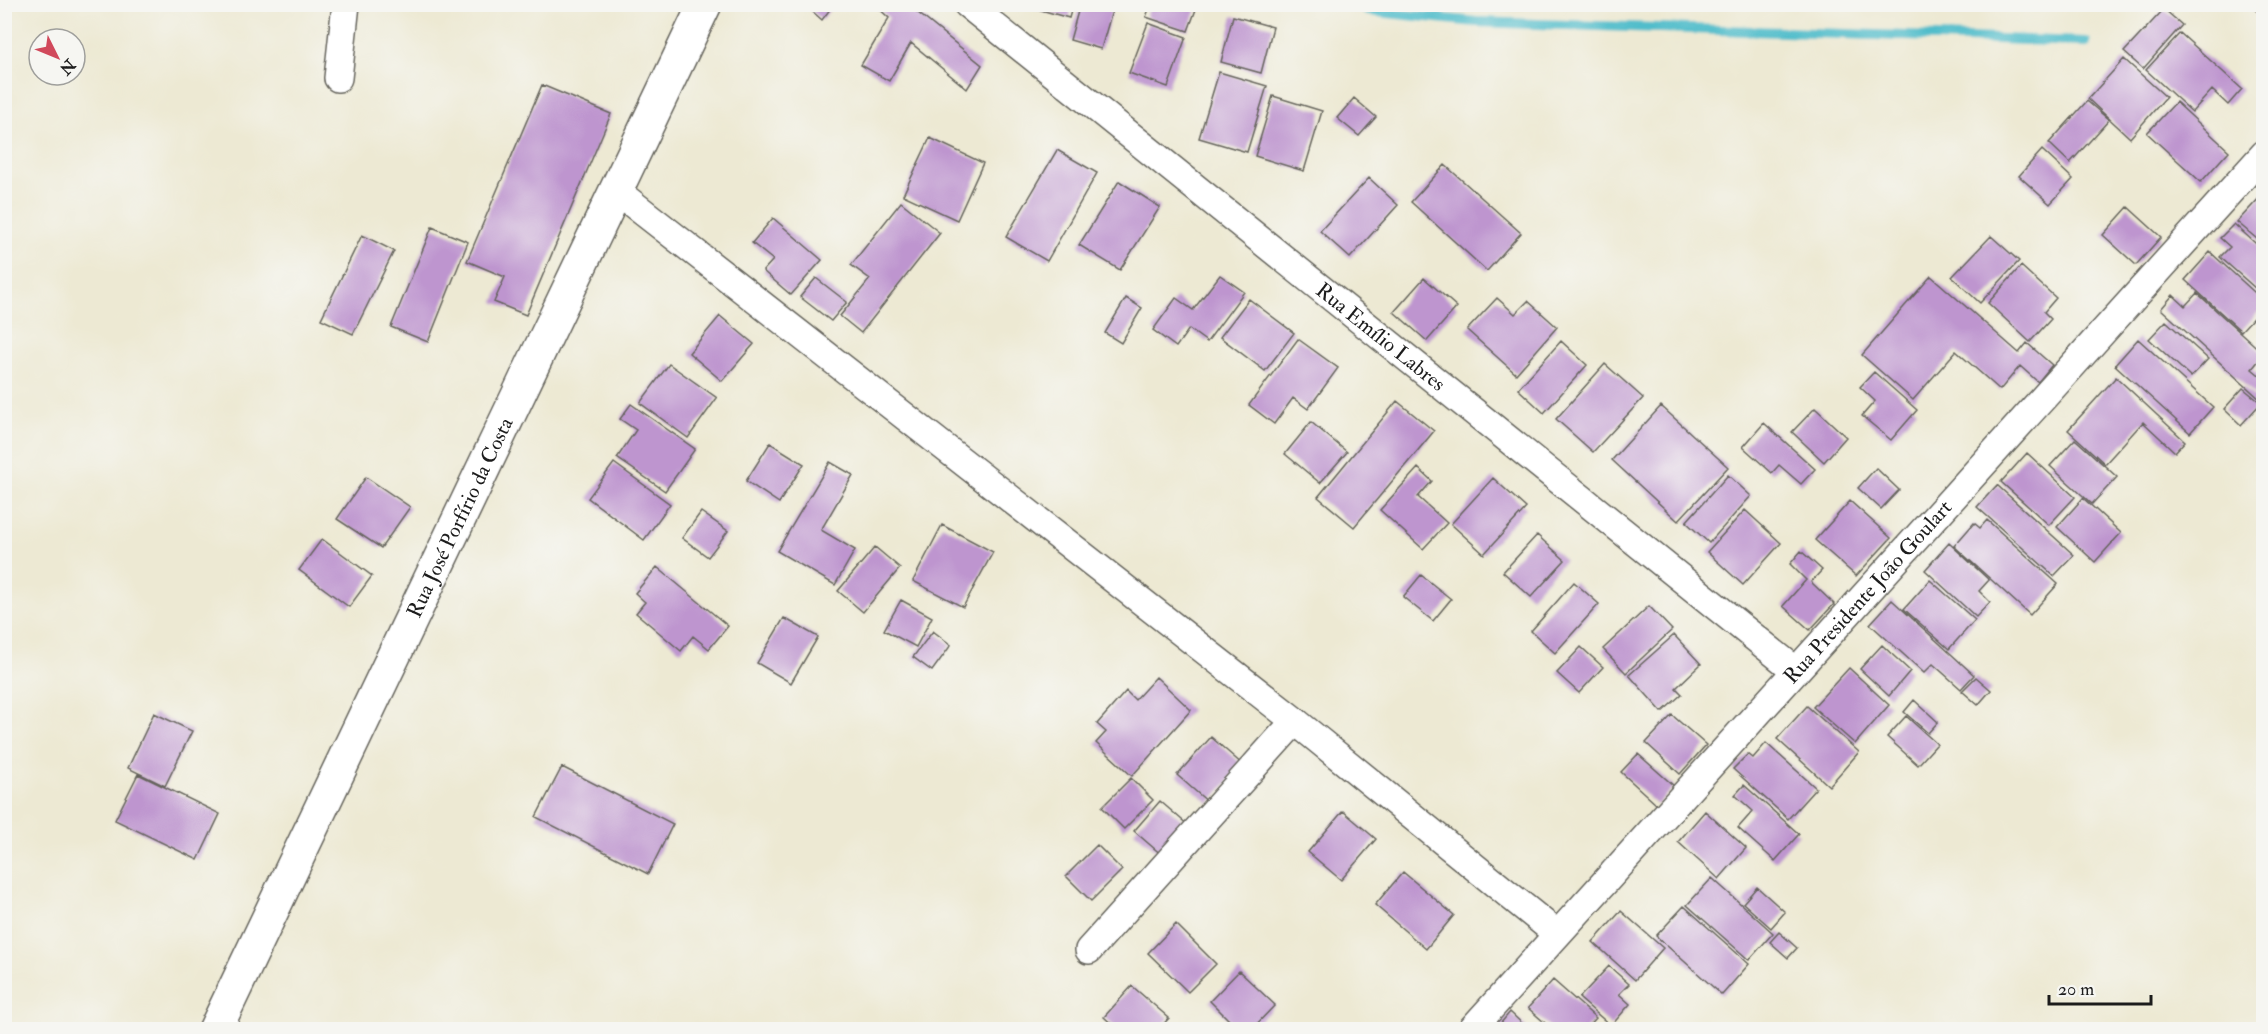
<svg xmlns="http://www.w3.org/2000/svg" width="2268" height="1034" viewBox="0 0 2268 1034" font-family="'IM FELL Double Pica',serif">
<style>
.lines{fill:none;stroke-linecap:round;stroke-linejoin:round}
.stream{stroke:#51bdcb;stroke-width:10}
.building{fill:#be95cf}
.street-casing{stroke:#65645c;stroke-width:30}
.secondary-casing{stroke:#65645c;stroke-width:36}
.street{stroke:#fff;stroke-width:27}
.secondary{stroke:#fff;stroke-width:33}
.labels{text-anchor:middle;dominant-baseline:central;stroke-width:6;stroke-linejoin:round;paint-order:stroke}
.street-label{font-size:21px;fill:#1c1c1c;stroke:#f6f6f2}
</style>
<rect width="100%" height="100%" fill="#f6f6f2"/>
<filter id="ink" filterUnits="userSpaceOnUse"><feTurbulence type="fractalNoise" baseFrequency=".0167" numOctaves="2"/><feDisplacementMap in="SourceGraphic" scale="12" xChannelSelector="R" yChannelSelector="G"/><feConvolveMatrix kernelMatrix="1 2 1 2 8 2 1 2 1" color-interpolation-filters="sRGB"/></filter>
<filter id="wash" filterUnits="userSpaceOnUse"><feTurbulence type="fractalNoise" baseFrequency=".008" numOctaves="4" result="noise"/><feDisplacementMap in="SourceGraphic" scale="24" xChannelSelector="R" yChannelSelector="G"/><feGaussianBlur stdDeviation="1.35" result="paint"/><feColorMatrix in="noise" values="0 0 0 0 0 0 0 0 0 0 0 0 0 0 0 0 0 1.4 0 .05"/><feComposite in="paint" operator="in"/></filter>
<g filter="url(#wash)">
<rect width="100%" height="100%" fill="#ede9d3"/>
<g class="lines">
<path class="stream" d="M1360,4l8,7 108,11 610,20"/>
</g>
<g id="blocks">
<path class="building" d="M804,4h30l-12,16z
M874,4h33l75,61 -15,24 -56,-46 -22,38 -28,-16 28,-47z
M1035,4h38l-4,14 -35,-10z
M1080,4h34l-13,45 -31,-9z
M1151,4h47l-10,27 -42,-14z
M2248,4h16v13z
M2164,9l18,16 -39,44 -19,-17z
M1233,16l40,11 -12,46 -40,-11z
M1148,23l38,14 -18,50 -39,-14z
M2180,33l62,56 -14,16 -16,-15 -20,22 -46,-42z
M2124,59l42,38 -36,41 -42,-39z
M1219,72l48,14 -20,66 -48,-14z
M542,85l69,29 -85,201 -32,-13 11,-25 -38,-16z
M1273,96l49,15 -18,60 -49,-15z
M1354,98l22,19 -17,19 -22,-18z
M2087,101l22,19 -39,43 -21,-20z
M2176,102l53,49 -28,31 -54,-49z
M930,138l53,25 -26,57 -54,-25z
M1057,150l40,23 -50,88 -41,-24z
M2042,150l31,29 -23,25 -31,-28z
M1445,165l76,68 -34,38 -76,-69z
M1369,178l29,27 -48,53 -30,-27z
M1119,181l41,26 -40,63 -41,-25z
M2264,193v52l-27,-23z
M901,202l39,31 -79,100 -21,-17 30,-37 -19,-14z
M2128,207l33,30 -25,28 -33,-30z
M773,218l49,42 -31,35 -28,-24 10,-11 -21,-17z
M2234,224l30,27v45l-44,-39 10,-10 -10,-9z
M432,227l36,15 -40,100 -37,-15z
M362,235l32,16 -41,83 -32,-15z
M1991,236l28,25 -39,42 -28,-26z
M2210,252l54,49v5l-23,25 -56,-51z
M2021,266l35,32 -12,14 7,7 -21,23 -42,-39z
M1220,275l24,17 -37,50 -18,-13 -13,18 -23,-17 23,-32 17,12z
M1931,276l88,77 8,-10 25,22 -14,17 -18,-16 -20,24 -44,-39 -43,49 -51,-45z
M816,278l31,24 -16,19 -31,-24z
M1424,278l33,29 -30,34 -33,-29z
M2197,293l67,61 -12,15 12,10v19l-3,2 -100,-91 12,-14 12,11z
M1126,298l16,10 -21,35 -16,-10z
M1497,298l18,16 13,-13 29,26 -41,47 -49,-44z
M1249,299l45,34 -29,38 -45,-34z
M720,316l34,28 -32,37 -33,-28z
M2166,321l42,38 -17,18 -42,-38z
M1298,339l40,29 -30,41 -15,-11 -19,26 -25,-19z
M2138,339l75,68 -23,26 -75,-68z
M1561,341l26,24 -43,48 -26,-24z
M669,364l48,34 -29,40 -48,-35z
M1605,364l38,34 -50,54 -37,-33z
M1874,372l43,38 -26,30 -29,-24 13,-15 -15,-14z
M2116,377l69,64 -10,11 -32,-30 -38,42 -37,-34z
M2243,388l18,15 -20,22 -17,-16z
M1397,401l37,30 -80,96 -36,-30z
M631,404l64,45 -30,42 -48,-33 19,-28 -16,-11z
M1661,406l67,61 -50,54 -66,-61z
M1815,408l31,29 -22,25 -32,-30z
M1311,422l36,30 -27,31 -35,-29z
M1764,423l51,46 -14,15 -22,-19 -7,8 -29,-26z
M2075,439l42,38 -25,27 -42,-38z
M770,443l34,21 -25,39 -33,-22z
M2027,453l48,44 -26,28 -48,-43z
M830,462l23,13 -32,55 34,20 -20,35 -58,-34z
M614,463l56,41 -26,36 -56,-42z
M1418,468l14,13 -14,16 29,26 -24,26 -43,-39z
M1876,468l23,22 -18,19 -23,-21z
M1728,475l23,21 -42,47 -23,-21z
M366,477l44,30 -29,41 -44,-29z
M1493,478l33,30 -42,46 -33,-30z
M1997,485l77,70 -20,21 -77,-69z
M2083,498l38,35 -26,29 -38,-35z
M1850,501l41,37 -35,38 -41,-36z
M1745,510l36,33 -38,42 -36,-33z
M701,512l27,19 -20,26 -26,-19z
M1987,520l71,64 -28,31 -76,-69 20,-23 6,5z
M942,525l51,27 -30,55 -50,-26z
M1537,535l28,25 -34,37 -28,-25z
M322,539l50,37 -23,31 -50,-37z
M1949,543l40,37 -10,11 11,11 -14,15 -51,-47z
M875,547l25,21 -37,44 -25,-21z
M1801,551l21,19 -11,12 23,22 -24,26 -27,-24 23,-26 -16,-16z
M657,567l71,59 -19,23 -16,-13 -12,15 -45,-38 9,-11 -10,-9z
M1421,575l30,24 -18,22 -30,-24z
M1930,580l45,40 -26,29 -45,-40z
M1574,582l25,22 -44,49 -24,-22z
M901,600l31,17 -16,30 -32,-17z
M1892,600l82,75 -13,14 -28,-25 -9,9 -54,-49z
M1649,606l23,24 -46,43 -23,-24z
M784,618l34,19 -27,46 -34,-20z
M933,631l18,14 -19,26 -19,-14z
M1674,635l27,29 -25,24 6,6 -20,18 -33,-37z
M1882,645l28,26 -21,25 -29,-27z
M1581,647l22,20 -24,26 -22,-20z
M1849,668l40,37 -34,39 -42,-37z
M1156,677l35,33 -59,66 -36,-33 10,-11 -9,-8 29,-33 9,9z
M1976,677l15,13 -13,15 -16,-14z
M1914,700l24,22 -10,11 -24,-21z
M1807,706l52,46 -30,34 -52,-47z
M154,713l38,18 -27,55 -37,-18z
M1672,715l34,30 -26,29 -34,-31z
M1906,716l31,28 -19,21 -31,-28z
M1211,737l32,28 -34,38 -32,-28z
M1766,743l50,45 -28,31 -55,-50 15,-15 5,4z
M1638,754l36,32 -17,19 -36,-33z
M562,767l111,57 -25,50 -112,-57z
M138,774l82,40 -22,46 -83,-40z
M1131,778l22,22 -29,29 -22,-22z
M1744,785l55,49 -24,27 -37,-33 15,-17 -18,-16z
M1160,801l29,25 -26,30 -29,-25z
M1343,811l33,28 -35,41 -33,-28z
M1705,811l41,37 -27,31 -41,-37z
M1097,845l25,25 -31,31 -25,-25z
M1403,872l51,43 -28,34 -51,-44z
M1712,878l61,55 -24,27 -62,-55z
M1757,887l28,25 -14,16 -28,-25z
M1684,906l65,58 -27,31 -66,-59z
M1621,911l42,37 -28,32 -42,-38z
M1176,924l40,40 -28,28 -40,-39z
M1779,932l18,16 -9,10 -18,-16z
M1609,966l20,18 -10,10 11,10 -19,22 -32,-28z
M1239,971l36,34 -24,25h-12l-29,-29z
M1553,980l43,38 -11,12h-32l-25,-22z
M1132,986l37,32 -11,12h-40l-14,-13z
M1510,1012l19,18h-34z"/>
</g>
</g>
<g filter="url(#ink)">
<use href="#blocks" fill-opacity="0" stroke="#65645c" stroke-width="1.5"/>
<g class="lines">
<defs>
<g id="street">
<path id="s1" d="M967,4l828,666"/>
<path d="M338,78l8,-74"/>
<path d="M615,190l680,531 261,212"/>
<path d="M1089,950l206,-229"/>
<path id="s2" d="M1471,1030l793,-876"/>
</g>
<g id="secondary">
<path id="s3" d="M215,1030l490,-1026"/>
</g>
</defs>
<use href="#street" class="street-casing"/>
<use href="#secondary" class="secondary-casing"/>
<use href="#street" class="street"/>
<use href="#secondary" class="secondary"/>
</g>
</g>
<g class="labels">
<g class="street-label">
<text stroke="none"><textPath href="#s1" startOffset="531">Rua Emílio Labres</textPath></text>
<text stroke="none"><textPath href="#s3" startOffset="568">Rua José Porfírio da Costa</textPath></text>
<text stroke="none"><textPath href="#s2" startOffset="591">Rua Presidente João Goulart</textPath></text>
</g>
</g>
<rect width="2268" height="1034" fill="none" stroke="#f6f6f2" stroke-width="24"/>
<g transform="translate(57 57) rotate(133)"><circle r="28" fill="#f6f6f2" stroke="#9f9f9c" stroke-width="1.5"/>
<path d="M0-4.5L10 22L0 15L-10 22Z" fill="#d1495b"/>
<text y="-9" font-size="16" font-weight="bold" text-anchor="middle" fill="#1c1c1c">N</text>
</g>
<path d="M2049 995v9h102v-9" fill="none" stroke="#1c1c1c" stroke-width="3"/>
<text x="2058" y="995" font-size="18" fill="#1c1c1c" stroke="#f6f6f2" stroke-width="4.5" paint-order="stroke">20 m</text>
</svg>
